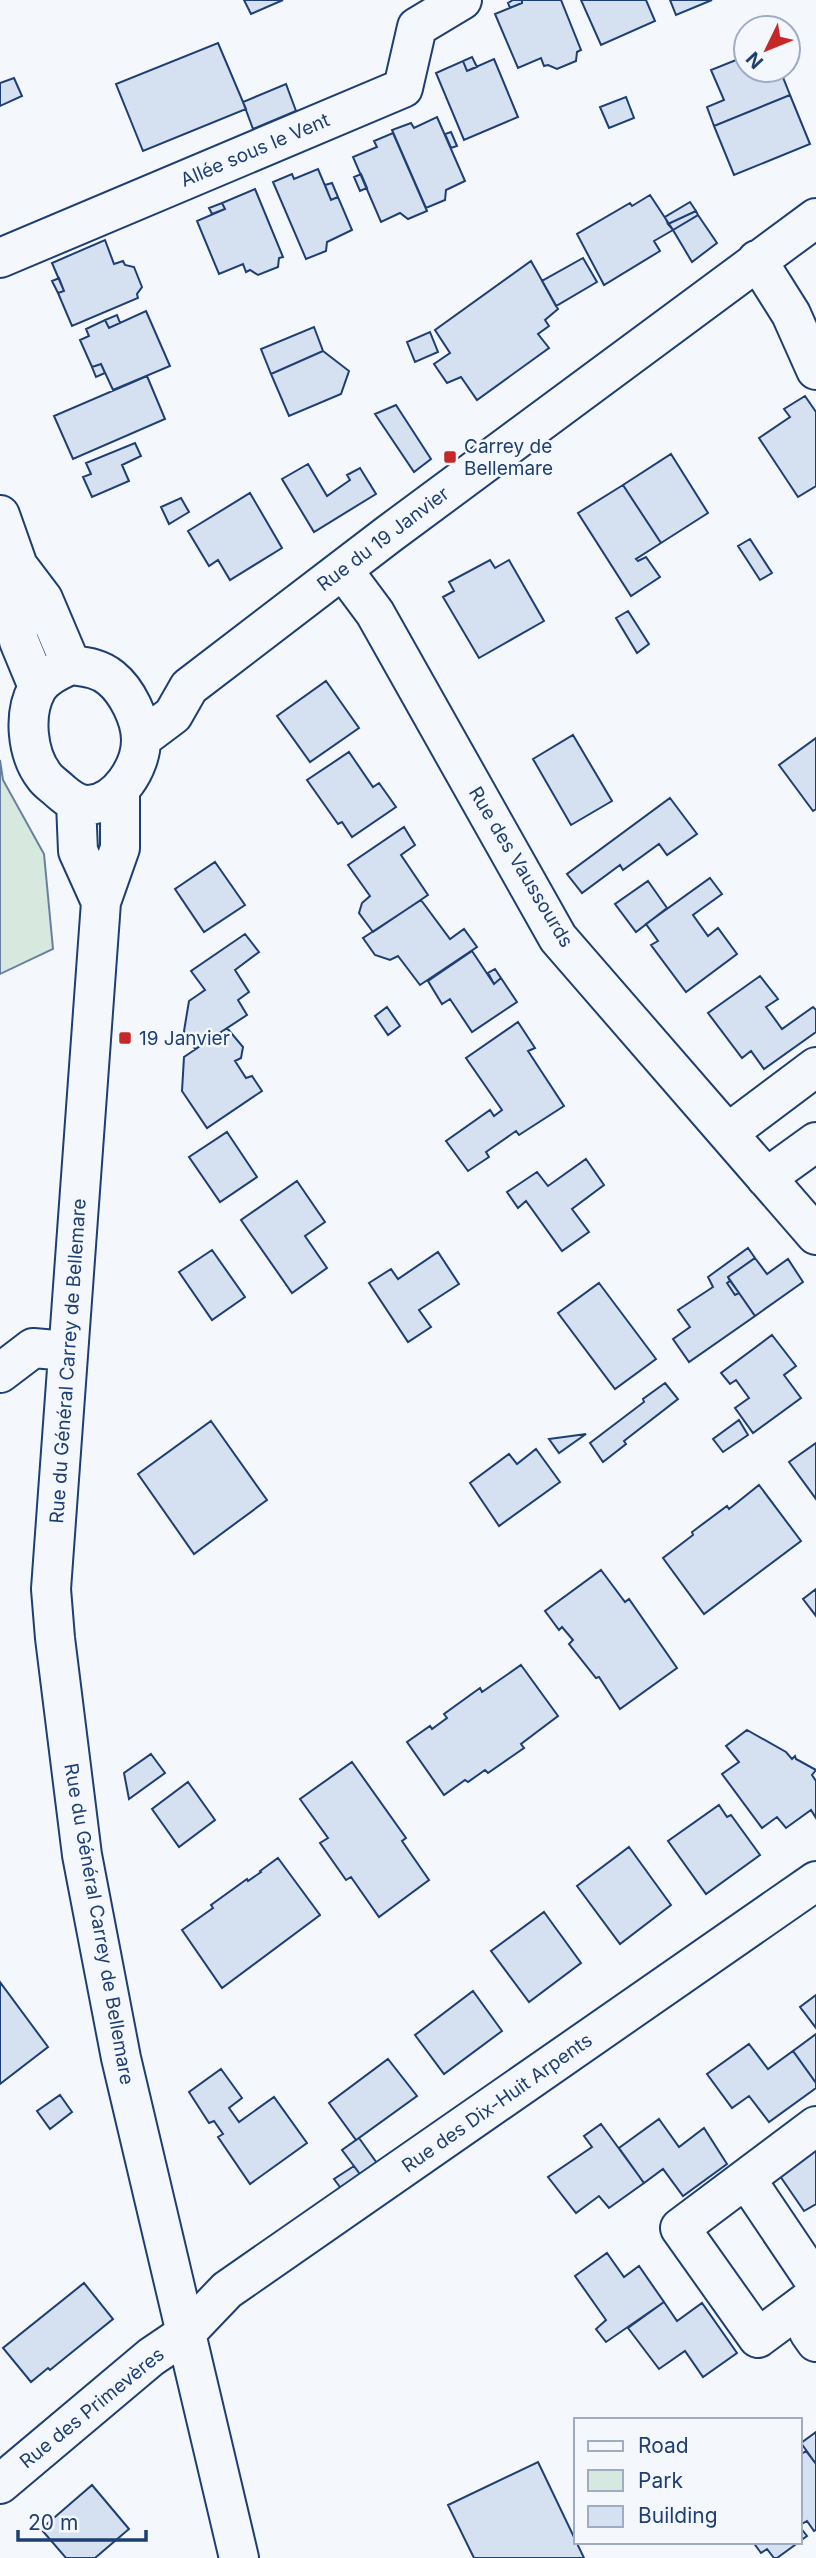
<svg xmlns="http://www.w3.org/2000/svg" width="816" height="2558" viewBox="0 0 816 2558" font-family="Inter,sans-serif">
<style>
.green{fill:#d7e8df;stroke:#687fa3;stroke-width:2}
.building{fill:#d5e0f0;stroke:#1d3f73;stroke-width:2}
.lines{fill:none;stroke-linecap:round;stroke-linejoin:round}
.minor-casing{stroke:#1d3f73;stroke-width:42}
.minor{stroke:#f4f7fb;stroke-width:38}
.poi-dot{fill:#c62828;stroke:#f4f7fb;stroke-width:2.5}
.labels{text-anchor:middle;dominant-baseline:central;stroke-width:5;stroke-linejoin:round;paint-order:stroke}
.street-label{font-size:19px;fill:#1d3f73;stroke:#f4f7fb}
.poi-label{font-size:19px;fill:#1d3f73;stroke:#f4f7fb;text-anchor:start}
</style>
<rect width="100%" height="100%" fill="#f4f7fb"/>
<path class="green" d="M0,760l3,20 41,74 9,95 -53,25z"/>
<path class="building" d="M244,0h39l-32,14z
M513,0h9v3l-12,5 -2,-5z
M522,0h39l20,50 -4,2 -1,9 -19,8 -9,-4 -4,1 -3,-8 -23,10 -23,-54 27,-11z
M581,0h65l9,21 -54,24z
M670,0h42l-36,15z
M218,43l28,66 -103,42 -27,-67z
M746,56v14h34l10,25 -76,31 -7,-19 17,-7 -13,-30z
M472,57l5,10 -10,4 -4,-10z
M494,59l24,58 -54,23 -28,-67 27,-12 4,10z
M14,78l8,18 -22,10v-23z
M286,84l10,27 -43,18 -10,-27z
M790,95l20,49 -76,31 -20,-49z
M626,97l8,21 -25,10 -9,-21z
M437,117l28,64 -19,9 -1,10 -19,8 -34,-78 19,-7 3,5z
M451,132l6,14 -6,2 -6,-14z
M393,133l34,78 -19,8 -8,-6 -19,9 -28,-65 24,-10 -3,-6z
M318,169l13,31 7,-3 14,33 -25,12 -1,9 -20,8 -33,-77 19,-8 2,5z
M361,174l6,14 -7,3 -6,-14z
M332,183l6,14 -7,3 -6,-15z
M255,189l28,68 -4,1 -1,9 -20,8 -8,-5 -4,2 -3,-8 -24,10 -22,-53 28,-12 -3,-6z
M650,195l23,35 -19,11 6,10 -56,34 -27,-51 53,-31 2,3z
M690,202l6,9 -28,13 -3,-7z
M222,203l3,6 -13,5 -3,-6z
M696,211l2,4 -25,15 -5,-6z
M698,215l19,28 -25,19 -19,-32z
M105,240l9,24 9,-3 2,4 9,2 8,20 -5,7 1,4 -66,28 -14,-33 6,-2 -12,-28z
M583,258l14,24 -41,24 -14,-25z
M531,261l27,48 -13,11 4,6 -11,8 11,14 -72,52 -16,-23 -14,6 -13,-19 16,-11 -15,-23z
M59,278l5,13 -6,2 -6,-12z
M146,311l24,55 -57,24 -12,-26 -9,3 -12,-27 9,-4 -3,-7 19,-9 4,8z
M117,315l3,8 -11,5 -4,-8z
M314,327l9,24 -52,23 -10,-25z
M430,332l8,20 -23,10 -8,-20z
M323,351l26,20 -8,23 -52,22 -18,-42z
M101,364l4,9 -9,4 -4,-10z
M147,376l18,43 -92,40 -19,-43z
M805,396l11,16v74l-18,11 -39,-59 31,-21 -6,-8z
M396,405l35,54 -17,13 -39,-58z
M135,443l6,13 -19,9 7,16 -37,16 -9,-20 8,-3 -5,-11z
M671,454l37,59 -47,30 -38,-58z
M308,464l19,32 23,-16 -3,-5 13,-7 16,26 -62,38 -32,-53z
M623,485l38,58 -25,16 2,2 8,-4 14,20 -29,19 -53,-83z
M250,493l32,55 -52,32 -12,-20 -9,6 -21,-35z
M181,498l8,14 -20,12 -8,-17z
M750,539l22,34 -12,7 -22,-34z
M490,560l5,8 14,-8 35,61 -65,37 -36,-61 11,-6 -5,-9z
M628,611l21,33 -12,9 -21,-35z
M326,681l33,47 -49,34 -33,-46z
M573,735l39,66 -41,24 -38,-66z
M816,738v71l-3,2 -34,-46z
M349,752l24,35 6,-4 17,24 -44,30 -10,-15 -4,2 -31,-44z
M670,798l27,36 -30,21 -8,-11 -36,26 -3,-5 -38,28 -15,-19z
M404,827l11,18 -14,10 27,40 -55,37 -14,-19 3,-10 8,-7 -22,-31z
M215,862l30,43 -41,27 -29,-43z
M710,878l12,16 -29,21 15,21 10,-8 19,26 -51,38 -35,-47 7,-4 -12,-17z
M648,881l19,27 -31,24 -21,-28z
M421,900l29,39 14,-10 13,18 -57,38 -22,-29 -8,4 -15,-5 -12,-17z
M245,934l14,18 -24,18 14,22 -11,8 9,15 -52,34 -11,-18 5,-30 16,-11 -14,-19z
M472,951l22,33 7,-6 16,24 -45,30 -22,-33 -8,5 -14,-23z
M495,969l6,9 -7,6 -6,-11z
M760,976l18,23 -12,8 16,22 31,-22 3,3v22l-52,37 -13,-18 -9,7 -34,-45z
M387,1007l13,19 -12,9 -13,-19z
M518,1022l17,26 -7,3 36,55 -45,29 -3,-4 -30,21 3,5 -21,14 -22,-30 44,-31 4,6 8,-6 -36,-52z
M227,1028l16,19 -2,11 -6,3 11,17 6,-2 10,15 -55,37 -25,-37 2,-34z
M227,1132l30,45 -37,25 -31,-45z
M586,1159l18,26 -32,24 17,23 -27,19 -36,-50 -8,7 -11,-16 30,-20 11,14z
M297,1181l28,41 -20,14 22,32 -35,25 -51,-73z
M748,1248l7,10 -27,19 2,4 -3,2 8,12 4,-2 16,23 -66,46 -16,-23 17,-12 -12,-17 35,-23 -5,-10z
M212,1250l33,47 -33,23 -33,-48z
M438,1252l21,32 -40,26 12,17 -23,15 -39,-59 22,-14 7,10z
M755,1258l12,16 21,-15 15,23 -48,34 -27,-39z
M730,1281l9,12 -4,2 -8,-12z
M599,1283l57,76 -41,30 -57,-76z
M772,1335l24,31 -12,9 17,23 -48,35 -18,-25 14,-10 -13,-18 -6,4 -9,-11z
M665,1383l13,16 -54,42 2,3 -23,18 -13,-19 54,-41 -1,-3z
M739,1420l9,15 -25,17 -10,-13z
M211,1421l56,79 -73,54 -56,-80z
M586,1434l-27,19 -10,-14z
M816,1443v56l-27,-37z
M536,1449l24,33 -61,44 -29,-43 39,-29 8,10z
M759,1485l42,56 -97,73 -41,-56 30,-23 -1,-3 35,-26 2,3z
M601,1570l24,32 4,-3 48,69 -57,41 -21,-32 -3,1 -27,-34 4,-4 -11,-13 -3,3 -14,-19z
M816,1589v27l-13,-17z
M521,1665l37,51 -37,28 3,4 -36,25 -3,-3 -17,12 -3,-2 -21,15 -37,-53 23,-16 2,3 15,-11 -3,-4 36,-26 2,4z
M747,1730l39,22 6,7 3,-3 1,3 20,11 -4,5 4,6v37l-5,-8 -25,18 -9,-11 -15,11 -40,-54 17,-12 -13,-16z
M151,1754l14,19 -36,26 -5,-26z
M352,1762l54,76 -4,3 27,39 -50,37 -28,-40 -5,3 -26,-37 8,-5 -28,-39z
M188,1782l27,38 -36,27 -27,-38z
M719,1805l8,12 4,-2 29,40 -54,39 -38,-53z
M629,1847l42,58 -51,39 -43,-58z
M278,1858l42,57 -98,73 -40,-58 31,-22 -2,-3 36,-26 1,2 13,-9 -1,-1z
M544,1912l37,51 -52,39 -38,-51z
M0,1982l48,65 -48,37z
M473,1991l29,40 -58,43 -29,-39z
M816,1995v33l-16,-21z
M816,2034v49l-23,-32z
M749,2044l19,25 25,-18 23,32v5l-47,34 -20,-26 -17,12 -25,-34z
M388,2059l29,37 -61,44 -27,-37z
M221,2069l21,29 -13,10 10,14 35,-25 33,46 -57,41 -32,-47 5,-3 -9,-13 -5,2 -20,-31z
M60,2095l12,17 -22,17 -13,-18z
M659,2119l20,28 25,-19 23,36 -44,32 -20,-27 -19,14 -25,-35z
M601,2124l43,59 -35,25 -10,-12 -23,17 -28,-36 44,-30 -8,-11z
M359,2138l20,28 -17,11 -20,-27z
M816,2150v54l-12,7 -24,-35z
M354,2166l8,11 -19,14 -9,-12z
M607,2253l17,24 15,-11 25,36 -58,40 -10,-13 10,-9 -31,-44z
M84,2283l29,36 -63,51 -2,-2 -17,14 -28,-34z
M664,2302l13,19 25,-18 35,50 -34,24 -18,-26 -26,18 -31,-41z
M816,2432v32l-15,-21z
M806,2451l10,13v66l-2,1 -7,-10 -7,4v-70z
M538,2462l46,96h-110l-26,-53z
M92,2485l37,44 -34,29h-29l-25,-29z
M800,2527l7,9 -7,5z
M753,2542h46l-22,16h-3l-7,-9 -6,4z"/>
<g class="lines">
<defs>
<path id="minor" d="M0,258l403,-170 14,-61 45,-27
M757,260l34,54 25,56
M0,515l18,51 25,33 28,66
M18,566l-5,45 6,30 19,46
M343,570l32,43 183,325 258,297
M71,665c15,2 28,3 40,13 16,13 30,41 30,62 0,27 -23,64 -53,65 -11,0 -20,-7 -28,-14 -5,-5 -12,-9 -16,-15 -17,-22 -21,-62 -7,-87 7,-12 22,-19 34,-24z
M141,739l32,-24 16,-28 200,-153 427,-316
M120,790v58l-19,54 -50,687 4,49 27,217 39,203 118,500
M76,803l2,48 23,51
M728,1133l88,-66
M766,1178l50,-36
M0,1373l33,-25 35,3
M816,2126l-136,102 78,110 58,-43
M746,2179l70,104
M816,2327l-7,5 7,10
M0,2484l151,-127 34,-23 42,-44 589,-409"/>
</defs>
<use href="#minor" class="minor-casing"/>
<use href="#minor" class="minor"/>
</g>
<g class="poi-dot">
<rect x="443" y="450" width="14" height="14" rx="3.5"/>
<rect x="118" y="1031" width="14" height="14" rx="3.5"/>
</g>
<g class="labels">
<g class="street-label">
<text transform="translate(255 150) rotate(-23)">Allée sous le Vent</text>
<text transform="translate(383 539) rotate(-37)">Rue du 19 Janvier</text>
<text transform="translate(521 867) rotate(59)">Rue des Vaussourds</text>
<text transform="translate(68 1361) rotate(-86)">Rue du Général Carrey de Bellemare</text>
<text transform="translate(99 1924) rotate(80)">Rue du Général Carrey de Bellemare</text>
<text transform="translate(497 2103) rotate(-35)">Rue des Dix-Huit Arpents</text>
<text transform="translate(92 2408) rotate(-39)">Rue des Primevères</text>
</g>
<g class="poi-label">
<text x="464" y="446">Carrey de<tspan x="464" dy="22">Bellemare</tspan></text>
<text x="139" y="1038">19 Janvier</text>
</g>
</g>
<rect x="574" y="2418" width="228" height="126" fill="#f4f7fb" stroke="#9eadc5" stroke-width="2"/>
<rect x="588" y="2441" width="35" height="10" fill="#f4f7fb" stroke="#9eadc5" stroke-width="2"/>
<text x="638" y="2453" font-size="21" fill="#1d3f73">Road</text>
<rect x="588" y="2470" width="35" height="21" fill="#d7e8df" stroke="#9eadc5" stroke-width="2"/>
<text x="638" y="2488" font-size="21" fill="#1d3f73">Park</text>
<rect x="588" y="2506" width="35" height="21" fill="#d5e0f0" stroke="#9eadc5" stroke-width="2"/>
<text x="638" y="2523" font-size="21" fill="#1d3f73">Building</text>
<g transform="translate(767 49) rotate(227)"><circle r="33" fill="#f4f7fb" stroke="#9eadc5" stroke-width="2"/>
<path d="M0-5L12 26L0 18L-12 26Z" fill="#c62828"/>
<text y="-10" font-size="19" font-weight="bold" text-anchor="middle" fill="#1d3f73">N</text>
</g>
<path d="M18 2530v10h128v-10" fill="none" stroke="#1d3f73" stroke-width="3.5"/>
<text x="28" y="2530" font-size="21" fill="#1d3f73" stroke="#f4f7fb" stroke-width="5" paint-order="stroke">20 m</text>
</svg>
